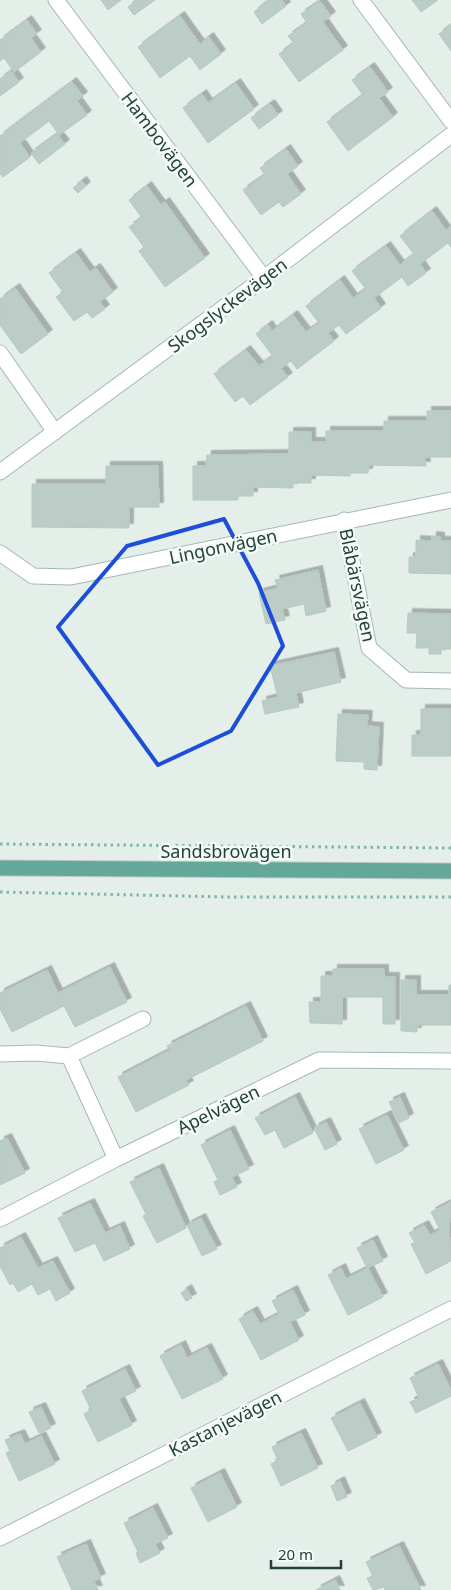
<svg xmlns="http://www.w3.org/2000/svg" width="451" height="1590" viewBox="0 0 451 1590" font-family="'Noto Sans',sans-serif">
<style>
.building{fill:#bbcdc6;stroke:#b5c9c1;filter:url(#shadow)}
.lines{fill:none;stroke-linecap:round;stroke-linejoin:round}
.minor-casing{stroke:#a6b8b2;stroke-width:17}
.major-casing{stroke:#c1cac8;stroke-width:17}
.path{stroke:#81b5a7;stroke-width:3;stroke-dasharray:2.5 4;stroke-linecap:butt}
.minor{stroke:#fff;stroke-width:15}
.major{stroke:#64a899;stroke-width:15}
.marked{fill:none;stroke:#1d4ed8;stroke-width:4;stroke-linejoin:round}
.labels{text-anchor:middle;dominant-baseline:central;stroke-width:5;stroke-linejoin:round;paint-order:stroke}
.street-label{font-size:18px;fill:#21423a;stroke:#f5faf8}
</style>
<defs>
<filter id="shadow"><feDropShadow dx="4.5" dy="-4.5" stdDeviation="0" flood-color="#0004"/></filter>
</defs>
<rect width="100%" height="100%" fill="#e4efea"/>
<path class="building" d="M101,0h20l-13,10z
M137,0h18l-21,15 -6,-8z
M269,0h13l4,6 -24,18 -8,-12z
M412,0h26l-17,12z
M320,1l11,15 -8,6 20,28 -44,32 -20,-28 15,-11 -6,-7 19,-13 -6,-9z
M180,16l20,28 9,-7 12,17 -21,16 -10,-14 -30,22 -22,-31z
M27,20l10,14 -6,4 10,14 -27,20 -10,-14 -4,3v-21z
M451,25v26l-12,-17z
M370,67l18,25 -9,6 14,19 -45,34 -21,-29 36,-27 -11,-15z
M11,71l8,11 -19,14v-17z
M72,82l11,14 -6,5 10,14 -28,20 -10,-14 -29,22 10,14 -27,20 -3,-3v-38z
M236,83l18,26 -46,34 -25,-35 19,-14 6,9z
M270,104l8,11 -19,14 -8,-11z
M57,134l8,10 -26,20 -8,-11z
M286,149l12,17 -11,8 14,20 -18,13 -4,-5 -18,13 -18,-25 22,-15 -5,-7z
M82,181l4,5 -8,7 -5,-5z
M147,186l14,19 4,-3 40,56 -40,29 -26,-36 5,-4 -15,-20 13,-9 -13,-18z
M432,211l14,19 5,-4v21l-3,-4 -28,21 6,9 -18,13 -6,-9 -28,21 7,10 -35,26 -7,-9 -11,8 6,8 -37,28 -6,-8 -10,7 7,9 -38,28 -7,-9 -8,6 -21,-28 32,-24 13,16 14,-10 -17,-22 12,-9 4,6 21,-16 13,17 13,-9 -13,-17 34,-26 13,18 13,-9 -14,-18 34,-25 14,19 14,-11 -14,-18z
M76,253l14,19 6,-4 17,24 -13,10 5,7 -13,9 -5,-6 -13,9 -18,-24 7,-5 -14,-19z
M15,288l33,46 -27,20 -21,-29v-26z
M427,411h24v46h-26l1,9 -57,-1 -1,8h-17l-1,3 -39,-1v8h-18v5l-40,-1v9h-15v4h-45v-34h13l1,-11 82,-1v-22h22v10h15v-11h58v-10h43z
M106,466h52l1,41h-30v21l-97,-1v-43h74z
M432,536l8,1v4h11v33l-42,-1v-16h7v-17l16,1z
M318,570l8,41 -20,5 -2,-12 -22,5 3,11 -19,4 -7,-31 19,-5 -3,-8z
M408,613l43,1v35h-10v5h-12v-6h-13l1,-15h-10z
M334,652l7,30 -45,11 3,14 -34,7 -3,-13 16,-4 -8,-31z
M421,709h30v47h-39v-21h9z
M338,714l30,1 -1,11 12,1 -2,43 -13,-1v-7l-28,-1z
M110,967l17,35 -52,25 -11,-21 -52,26 -12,-23v-16l47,-23 11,23z
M333,969h51v8h11v47h-12v-27h-41v27l-32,-1 -1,-21h12v-26h12z
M401,980h15v15h33v-10h2v40h-34v7l-16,-1z
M246,1006l17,35 -77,39 3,5 -53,27 -18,-35 52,-27 -3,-4z
M295,1097l18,36 -29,15 -9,-18 -10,5 -10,-17z
M400,1097l9,21 -10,5 -10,-21z
M387,1115l17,35 -28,14 -17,-35z
M326,1122l11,22 -12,6 -11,-22z
M230,1130l19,39 -17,8 5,10 -17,8 -6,-13 4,-2 -17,-35z
M7,1138l18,35 -25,12v-44z
M159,1168l27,60 -29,15 -14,-27 3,-2 -16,-32z
M451,1202l-2,27 2,32 -25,13 -15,-30 4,-1 -6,-10 15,-8 6,10 10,-5 -9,-18z
M90,1203l15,30 15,-7 10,23 -26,12 -9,-18 -20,9 -17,-34z
M201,1218l16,31 -15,7 -15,-31z
M21,1237l17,31 15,-7 17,32 -14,8 -6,-12 -12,6 -6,-11 -14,8 -5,-9 -3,2 -10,-19v-18z
M373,1240l10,21 -16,7 -10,-20z
M341,1268l5,11 22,-11 15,29 -35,18 -20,-40z
M187,1289l5,9 -6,3 -5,-8z
M293,1290l12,25 -15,7 9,18 -38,20 -22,-41 14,-8 7,13 19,-10 -7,-13z
M181,1345l6,13 20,-10 16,31 -41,20 -22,-43z
M438,1364l13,26v6l-35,17 -6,-11 9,-4 -9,-20z
M125,1369l11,22 -17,8 13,26 -34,17 -14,-28 7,-4 -9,-19z
M360,1403l17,34 -29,14 -17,-33z
M41,1407l10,21 -12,5 -10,-21z
M301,1433l17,35 -37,18 -10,-22 7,-4 -6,-13z
M20,1434l5,10 16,-8 14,28 -36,17 -13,-28 4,-2 -5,-11z
M220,1473l17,34 -29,15 -17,-34z
M340,1481l7,16 -10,4 -6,-15z
M153,1508l15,30 -13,6 5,9 -20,10 -4,-10 2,-1 -14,-29z
M86,1544l15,34 -7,3 4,9h-26l-15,-33z
M399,1546l22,44h-36l-1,-3 -11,3 -6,-12 6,-2 -7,-14z
M335,1580l5,10h-24z"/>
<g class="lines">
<defs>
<path id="minor" d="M56,0l208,278
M361,0l90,121
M0,353l55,79
M0,472l264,-194 187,-143
M344,520l25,128 37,32 45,1
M0,553l33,23 38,1 380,-77
M0,1054l36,-1 33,3 47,103
M69,1056l74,-37
M0,1219l116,-60 203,-99 132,1
M0,1538l451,-229"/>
<path id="major" d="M0,868l451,3"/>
</defs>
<use href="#minor" class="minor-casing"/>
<use href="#major" class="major-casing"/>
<path class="path" d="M0,844l451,4
M0,892l227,5h224"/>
<use href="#minor" class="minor"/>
<use href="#major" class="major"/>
</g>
<path class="marked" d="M224,519l34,64 25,63 -52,85 -73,34 -100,-138 69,-81z"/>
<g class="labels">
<g class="street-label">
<text transform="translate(160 139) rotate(53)">Hambovägen</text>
<text transform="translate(227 305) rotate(-37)">Skogslyckevägen</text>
<text transform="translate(223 546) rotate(-12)">Lingonvägen</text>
<text transform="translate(358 585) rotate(78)">Blåbärsvägen</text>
<text x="226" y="851">Sandsbrovägen</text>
<text transform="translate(218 1109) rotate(-26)">Apelvägen</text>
<text transform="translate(225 1423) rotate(-27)">Kastanjevägen</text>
</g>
</g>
<path d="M271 1560v8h70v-8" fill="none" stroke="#21423a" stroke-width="2.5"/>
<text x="278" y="1560" font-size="15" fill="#21423a" stroke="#f5faf8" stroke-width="4" paint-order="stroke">20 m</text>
</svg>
